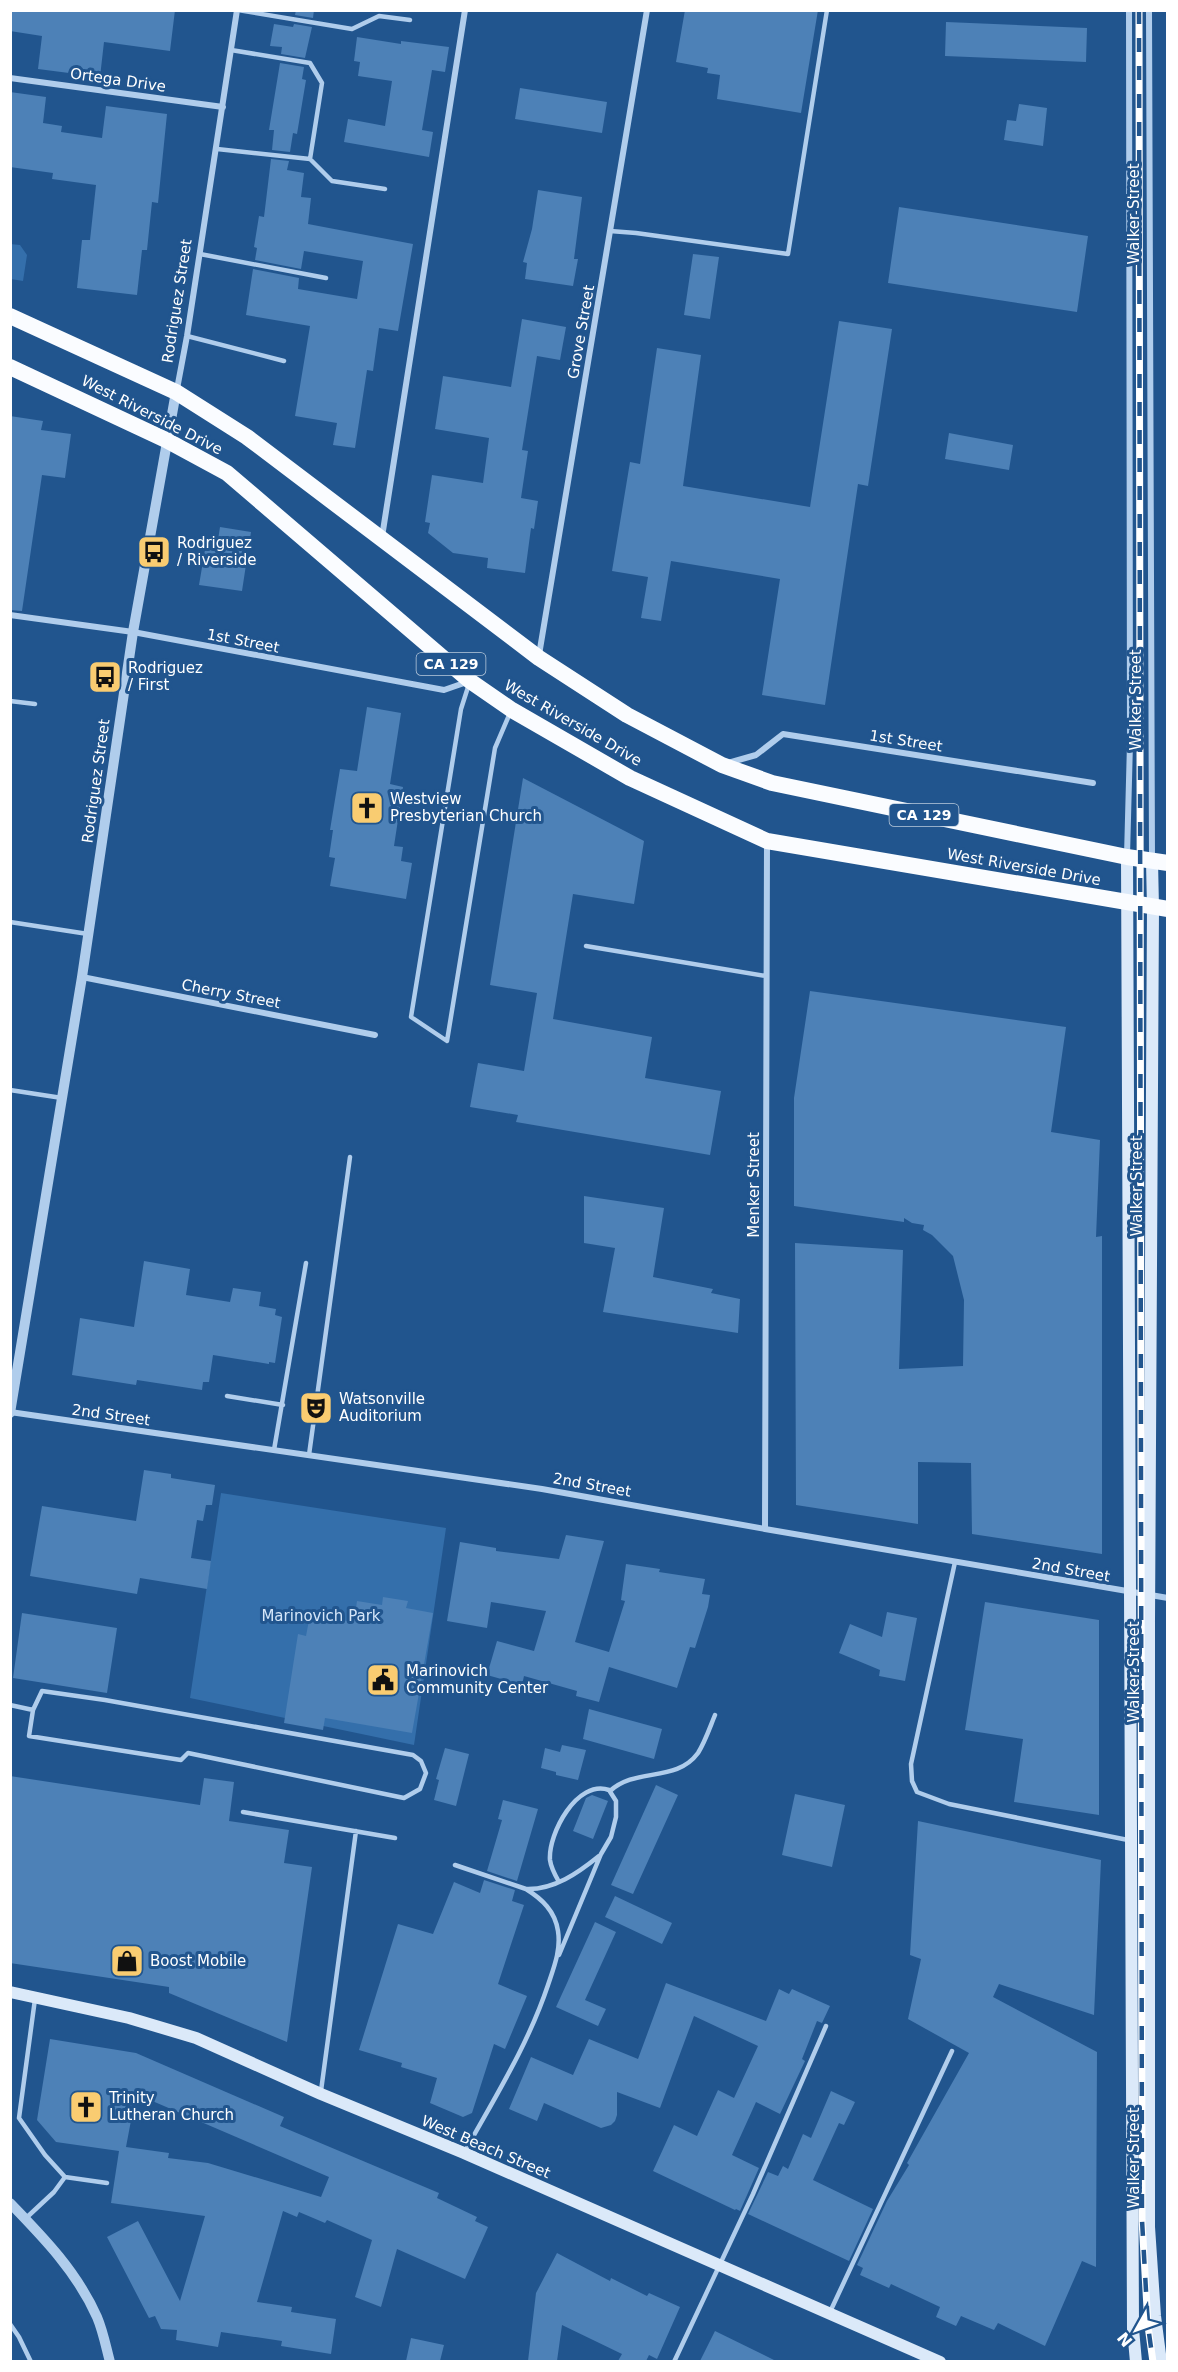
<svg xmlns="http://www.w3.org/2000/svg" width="1178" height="2372" viewBox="0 0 1178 2372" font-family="'DejaVu Sans',sans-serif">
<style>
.green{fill:#346fab}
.building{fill:#4d81b7;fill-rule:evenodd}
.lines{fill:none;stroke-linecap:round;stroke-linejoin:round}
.service{stroke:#b0cdec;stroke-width:4.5}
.minor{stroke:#b0cdec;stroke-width:6}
.tertiary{stroke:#b0cdec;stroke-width:10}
.secondary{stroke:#dbe9f9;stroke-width:12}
.trunk{stroke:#fafcff;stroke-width:16}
.rail-casing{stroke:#fff;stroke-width:7}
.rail{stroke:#21558e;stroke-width:4.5;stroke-dasharray:14;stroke-linecap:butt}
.labels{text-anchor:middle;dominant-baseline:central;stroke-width:6;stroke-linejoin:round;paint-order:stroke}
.shield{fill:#21558e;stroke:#bcccdd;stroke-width:1.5}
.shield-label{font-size:14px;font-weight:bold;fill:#fff}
.street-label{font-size:15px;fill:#fff;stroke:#21558e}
.poi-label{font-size:15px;fill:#fff;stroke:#21558e;text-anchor:start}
.park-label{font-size:15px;fill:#d5e6f9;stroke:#21558e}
</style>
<rect width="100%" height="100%" fill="#21558e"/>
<path class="green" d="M10,244l10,1 7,10 -4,26 -12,-2z
M221,1493l225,35 -32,217 -224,-47z"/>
<path class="building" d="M10,10h165l-5,41 -66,-9 -4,35 -62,-8 4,-33 -32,-5z
M296,10h18l-1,8 -18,-3z
M685,10h133l-17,103 -84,-14 3,-24 -13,-2 1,-5 -32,-6z
M946,22l141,6 -1,34 -141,-6z
M274,24l19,3 1,-3 18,3 -7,31 -24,-4 1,-7 -12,-1z
M357,37l44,7v-3l48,6 -4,25 -13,-2 -10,60 11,2 -4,25 -85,-15 4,-23 37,7 7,-45 -34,-5 2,-14 -6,-1z
M280,63l24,4 -2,12 4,1 -9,54 -4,-1 -3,19 -18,-2 2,-20h-5z
M520,88l87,14 -5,31 -87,-14z
M10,92l36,5 -3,26 19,3 -1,6 41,6 4,-32 61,8 -9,89 -6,-1 -5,48h-5l-5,45 -60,-7 5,-48h8l6,-55 -44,-6 1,-6 -43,-6z
M1019,104l28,4 -4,38 -39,-6 3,-20 9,1z
M271,159l18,2 -2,9 17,3 -3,24 10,1 -3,26 105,20 -15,87 -19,-3 -6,43 -6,-1 -12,78 -22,-3 4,-22 -42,-7 15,-90 -64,-11 7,-46 46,9 -1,11 59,10 6,-38 -59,-10 -3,18 -46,-9 2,-12 -3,-1 5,-31 5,1z
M538,190l44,7 -8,62h4l-5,27 -48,-7 2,-16 -4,-1 9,-33z
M899,207l189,29 -11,76 -189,-29z
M693,254l26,3 -9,62 -26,-4z
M522,319l44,8 -6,33 -23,-4 -15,94 6,1 -7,47 17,3 -4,28 -3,-1 -6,45 -38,-5 1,-10 -35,-5 -25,-20 2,-10 -5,-1 7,-47 51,8 6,-45 -54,-9 8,-53 68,11z
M839,321l53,8 -24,157 -10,-2 -33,221 -63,-10 18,-116 -109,-18 -10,60 -20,-3 7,-41 -36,-6 18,-109 10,2 17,-116 44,7 -18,131 127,21z
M10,416l33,5 -2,9 30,4 -6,44 -23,-3 -20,136 -12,-1z
M949,433l64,12 -4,25 -64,-11z
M220,527l31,5 -9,59 -43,-6 8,-47 11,2z
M367,707l34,6 -11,71 13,3 -9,59 9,1 -2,14 11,2 -6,36 -76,-13 5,-28 -6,-1 4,-27h-3l10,-61 17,2z
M523,778l121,63 -10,63 -61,-10 -20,125 99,18 -7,41 76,13 -11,64 -194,-33 2,-7 -48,-8 8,-44 46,8 13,-78 -47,-8z
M810,991l256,36 -15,105 49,8 -4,97 6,-1v318l-130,-20 -1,-71 -53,-1v62l-122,-19 -1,-262 108,7 -4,119 64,-3 1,-66 -11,-44 -21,-21 -9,-5 1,-5 -12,-2 -8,-5v4l-110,-16v-108z
M584,1196l80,12 -11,69 60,12 -2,4 29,6 -2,34 -135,-21 12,-64 -31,-5z
M144,1261l46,8 -4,26 44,7 3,-14 28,4 -2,14 17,3 -1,6 7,2 -7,46 -6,-1v2l-56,-9 -4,27h-6l-1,8 -65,-10 -1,5 -64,-10 8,-57 54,9z
M144,1470l27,4v4l44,7 -3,20h-6l-3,16 -6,-1 -6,38 20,3 -4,28 -67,-11 -3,16 -107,-18 12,-70 94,15z
M566,1535l38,6 -29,101 34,10 16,-51 -4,-1 5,-36 34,5 -1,3 46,7 -3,15 8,1 -2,12 -13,41 -5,-1 -13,41 -68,-21 -10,35 -23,-6 1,-5 -53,-15 -2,9 -35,-10 10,-34 37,10 12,-40 -55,-9 -4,26 -40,-7 13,-79 36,6v3l63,8z
M383,1597l25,4 -2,7 27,5 -21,120 -87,-15 -2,12 -39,-7 14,-89 8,2 4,-21 44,7 3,-21 25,4z
M985,1602l114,18v195l-85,-13 9,-63 -58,-9z
M887,1612l30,6 -12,63 -26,-5 1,-6 -41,-17 11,-29 32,13z
M22,1613l95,15 -10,65 -94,-15z
M589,1709l73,20 -8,30 -71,-20z
M562,1745l24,5 -8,30 -22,-5v-3l-15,-4 4,-20 15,4z
M445,1748l24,6 -13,52 -22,-6 5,-20 -3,-1z
M10,1776l190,29 4,-27 30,4 -5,39 60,9 -5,33 28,4 -25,175 -118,-49v-6l-159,-24z
M656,1785l22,10 -45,99 -22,-9z
M795,1794l50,11 -13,62 -50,-12z
M592,1795l16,6 -15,38 -20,-8 13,-33z
M503,1800l35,9 -21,72 -30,-10 15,-51 -4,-1z
M918,1821l183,39 -7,155 -95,-31 -6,13 104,55 -1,215 -14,-6 -37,85 -47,-23 -4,7 -33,-14 -5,10 -20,-9 4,-10 -49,-23 -2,4 -29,-13 3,-7 -6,-3 30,-64 22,-36 -2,-2 62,-110 -61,-34 13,-60 -11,-4z
M484,1880l31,10 -3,11 12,4 -26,79 29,12 -22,53 -11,-5 -22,69 -9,4 -33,-14 7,-25 -36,-11 1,-4 -43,-13 39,-126 35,10 21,-52 26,11z
M615,1896l57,27 -10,21 -57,-27z
M595,1922l21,10 -31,68 21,9 -8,17 -42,-19z
M666,1983l100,38 13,-32 10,5 3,-5 38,17 -8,17 -5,-2 -15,38 3,2 -25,53 -24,-12 -24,53 27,13 -19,43 -4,-2 -1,1 -82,-39 21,-46 23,11 21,-46 16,8 24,-52 -64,-30 -34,92 -43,-16v23l-2,6 -4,4 -10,3 -57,-25 -7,18 -28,-12 22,-52 42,18 16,-36 49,20z
M50,2039l86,14 148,64 -4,9 159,67 -2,5 40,19 -2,4 13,6 -23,52 -68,-30 -16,58 -26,-10 17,-57 -45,-20 -2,3 -26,-11 -2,5 -14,-6 -26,91 35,5 -1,5 45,7 -5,35 -50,-8 1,-5 -61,-9 -3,15 -42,-7 1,-10 -16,-1 -6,-13 -6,2 -42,-81 31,-16 42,80 25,-85 -94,-13 8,-52 -63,-9 -19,-22zM136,2094l193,83 -8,20 -113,-34 -40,-5 1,-5 -43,-6z
M831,2091l24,11 -11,23 -5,-2 -26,57 60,29 -24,52 -101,-47 20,-42 10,4 5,-10 5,3 15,-35 8,4z
M557,2253l53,28 1,-3 36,18 2,-3 31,14 -23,52 -8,-4 -3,6h-28l4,-7 -60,-29 -5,36h-29l8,-68z
M715,2331l61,30h-76z
M411,2338l33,7 -4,16h-34z"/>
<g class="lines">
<path class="service" d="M238,10l114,19 27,-13 31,4
M217,149l93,10 12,-76 -12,-20 -79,-13
M310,159l22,22 53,8
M610,231l26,2 152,21 39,-244
M200,254l126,24
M187,336l97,25
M469,684l-8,25 -50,308 36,24 48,-293 15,-35
M10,701l25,3
M10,922l78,12
M586,946l180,30
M10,1090l52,8
M227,1396l56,9
M274,1450l32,-187
M309,1455l41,-298
M955,1562l-44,202 1,17 5,11 32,12 179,36
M42,1691l63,9 308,55 8,6 5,12 -6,16 -16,9 -216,-45 -7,7 -152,-24 4,-26z
M10,1705l23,5
M610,1791c26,-24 66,-8 88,-38 7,-11 12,-26 17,-38
M243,1812l152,26
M455,1865l71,24c16,10 29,22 32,42 3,19 -4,36 -10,54 -20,60 -53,112 -84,168
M526,1889c28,1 52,-16 73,-33
M559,1955l42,-101 10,-17 5,-20v-16l-7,-11c-32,-11 -61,44 -59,70 1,8 5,15 9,22
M35,1999l-16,119 26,37 20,22
M321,2091l35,-260
M25,2219l29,-27 11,-15 42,6
M830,2312l122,-261
M10,2324l9,13 12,25
M674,2362l79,-168 73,-168"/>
<path class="minor" d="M1149,10l3,850
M10,78l213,29
M177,389l10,-53 50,-326
M382,537l83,-527
M10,615l123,17 311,58 23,-8
M539,655l108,-645
M728,763l28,-8 27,-21 310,49
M1127,856l3,-113 -1,-733
M82,977l293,58
M10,1412l532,77 223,40 403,69
M765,1529l2,-687"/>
<path class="tertiary" d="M10,1413l72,-436 51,-345 43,-240
M10,2203c34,35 67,69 87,114 6,14 9,30 13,45"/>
<path class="secondary" d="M1127,857l6,1472 3,33
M1152,861l1,47 -4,714v605l6,89 6,46
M10,1992l119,26 67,20 125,56 143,59 476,209"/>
<path class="trunk" d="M10,316l166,76 71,45 292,221 88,57 95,50 50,18 355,74 41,6
M10,367l156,73 61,33 243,208 42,29 118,68 137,63 401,68"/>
<defs>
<path id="rail" d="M1139,10l3,2210 6,106 5,36"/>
</defs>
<use href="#rail" class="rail-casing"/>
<use href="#rail" class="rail"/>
</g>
<defs>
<symbol id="bus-square" viewBox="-11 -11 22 22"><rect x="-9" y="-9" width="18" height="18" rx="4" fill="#f9cc71" stroke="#21558e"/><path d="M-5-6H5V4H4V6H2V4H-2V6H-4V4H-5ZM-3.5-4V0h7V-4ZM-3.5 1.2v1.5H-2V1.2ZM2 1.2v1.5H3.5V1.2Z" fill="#111"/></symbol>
<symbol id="church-square" viewBox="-11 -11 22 22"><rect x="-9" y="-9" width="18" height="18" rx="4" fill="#f9cc71" stroke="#21558e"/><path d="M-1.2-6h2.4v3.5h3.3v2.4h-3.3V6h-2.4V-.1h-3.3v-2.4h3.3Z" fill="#111"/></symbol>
<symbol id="theatre-square" viewBox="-11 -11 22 22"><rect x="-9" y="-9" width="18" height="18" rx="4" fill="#f9cc71" stroke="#21558e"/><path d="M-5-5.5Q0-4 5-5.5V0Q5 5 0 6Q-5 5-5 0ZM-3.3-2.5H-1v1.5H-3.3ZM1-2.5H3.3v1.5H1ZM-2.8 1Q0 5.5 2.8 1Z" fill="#111"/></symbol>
<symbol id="civic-square" viewBox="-11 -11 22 22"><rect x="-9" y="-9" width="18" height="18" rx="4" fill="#f9cc71" stroke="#21558e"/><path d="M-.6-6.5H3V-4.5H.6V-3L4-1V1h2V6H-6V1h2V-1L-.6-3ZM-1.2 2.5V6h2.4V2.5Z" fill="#111"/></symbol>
<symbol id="shop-square" viewBox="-11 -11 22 22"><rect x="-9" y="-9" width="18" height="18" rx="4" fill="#f9cc71" stroke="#21558e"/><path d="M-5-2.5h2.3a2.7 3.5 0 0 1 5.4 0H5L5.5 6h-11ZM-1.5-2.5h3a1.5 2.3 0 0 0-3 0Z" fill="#111"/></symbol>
</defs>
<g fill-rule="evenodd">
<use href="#bus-square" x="135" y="533" width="38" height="38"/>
<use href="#bus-square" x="86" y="658" width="38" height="38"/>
<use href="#church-square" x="348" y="789" width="38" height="38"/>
<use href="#theatre-square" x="297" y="1389" width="38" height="38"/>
<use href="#civic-square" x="364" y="1661" width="38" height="38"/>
<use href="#shop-square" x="108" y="1942" width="38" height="38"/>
<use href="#church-square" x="67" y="2088" width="38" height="38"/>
</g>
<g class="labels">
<g class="shield">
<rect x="416.5" y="653" width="69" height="22" rx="4.5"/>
<rect x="889.5" y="804" width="69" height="22" rx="4.5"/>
</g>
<g class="shield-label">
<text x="451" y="664">CA 129</text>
<text x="924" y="815">CA 129</text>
</g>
<g class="street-label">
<text transform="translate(118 80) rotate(8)">Ortega Drive</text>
<text transform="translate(1134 214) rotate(-90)">Walker Street</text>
<text transform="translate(177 301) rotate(-81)">Rodriguez Street</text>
<text transform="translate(581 332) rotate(-80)">Grove Street</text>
<text transform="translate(152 415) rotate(27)">West Riverside Drive</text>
<text transform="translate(243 641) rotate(11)">1st Street</text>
<text transform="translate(1136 700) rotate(-90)">Walker Street</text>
<text transform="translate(573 723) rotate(30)">West Riverside Drive</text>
<text transform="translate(906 741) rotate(9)">1st Street</text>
<text transform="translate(96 781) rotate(-82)">Rodriguez Street</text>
<text transform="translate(1024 867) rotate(10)">West Riverside Drive</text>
<text transform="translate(231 994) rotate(11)">Cherry Street</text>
<text transform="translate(754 1185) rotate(-90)">Menker Street</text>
<text transform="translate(1137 1186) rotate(-90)">Walker Street</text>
<text transform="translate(111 1415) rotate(8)">2nd Street</text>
<text transform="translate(592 1485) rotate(10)">2nd Street</text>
<text transform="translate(1071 1570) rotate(10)">2nd Street</text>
<text transform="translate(1134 1672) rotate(-90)">Walker Street</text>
<text transform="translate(486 2147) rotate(23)">West Beach Street</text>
<text transform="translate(1134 2158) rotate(-90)">Walker Street</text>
</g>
<g class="poi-label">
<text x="177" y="543">Rodriguez<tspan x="177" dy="17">/ Riverside</tspan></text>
<text x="128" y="668">Rodriguez<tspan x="128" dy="17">/ First</tspan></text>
<text x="390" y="799">Westview<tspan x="390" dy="17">Presbyterian Church</tspan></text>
<text x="339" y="1399">Watsonville<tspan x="339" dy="17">Auditorium</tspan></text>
<text x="406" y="1671">Marinovich<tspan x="406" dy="17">Community Center</tspan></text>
<text x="150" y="1961">Boost Mobile</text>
<text x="109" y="2098">Trinity<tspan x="109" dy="17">Lutheran Church</tspan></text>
</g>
<g class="park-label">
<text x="321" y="1616">Marinovich Park</text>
</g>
</g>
<rect width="1178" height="2372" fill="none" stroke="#ffffff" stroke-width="24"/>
<g transform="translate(1136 2330) rotate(230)" stroke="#21558e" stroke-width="4.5" paint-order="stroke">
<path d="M0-4.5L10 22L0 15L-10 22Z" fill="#ffffff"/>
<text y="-9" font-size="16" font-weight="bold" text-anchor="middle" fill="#ffffff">N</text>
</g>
</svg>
